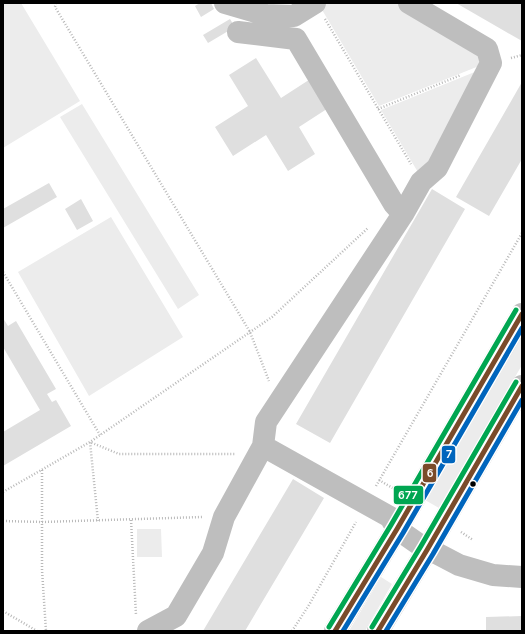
<svg xmlns="http://www.w3.org/2000/svg" width="525" height="634" viewBox="0 0 525 634" font-family="'Nunito Sans',sans-serif">
<style>
.green{fill:#ececec}
.building{fill:#dfdfdf}
.lines{fill:none;stroke-linecap:round;stroke-linejoin:round}
.path{stroke:#b9b9b9;stroke-width:2.5;stroke-dasharray:1 2;stroke-linecap:butt}
.minor{stroke:#bebebe;stroke-width:22}
.bus-1-casing{stroke:#fff;stroke-width:8}
.bus-2-casing{stroke:#fff;stroke-width:8}
.bus-3-casing{stroke:#fff;stroke-width:8}
.bus-1{stroke:#7a4b2a;stroke-width:5}
.bus-2{stroke:#0065bd;stroke-width:5}
.bus-3{stroke:#00a651;stroke-width:5}
.bus-dot{fill:#000;stroke:#fff;stroke-width:1.5}
.line-badge{stroke:#fff;stroke-width:1.5}
.badge-label{font-size:11px;text-anchor:middle;font-weight:bold;fill:#fff}
</style>
<rect width="100%" height="100%" fill="#fff"/>
<path class="green" d="M4,3h17l59,98 -77,47v-144z
M318,3h88l83,59 -110,44z
M487,67l-65,112 -41,-69z
M82,104l117,191 -21,14 -118,-192z
M111,217l72,120 -94,59 -71,-124z
M522,335v30l-83,143 -14,-8z
M137,529h24l1,28h-25z
M381,577l11,7 -27,47h-16z"/>
<path class="building" d="M200,3h11l3,6 -13,8 -6,-11z
M456,3h66v38l-21,-12z
M230,19l5,8 -27,16 -5,-8z
M256,58l25,40 34,-22 18,29 -34,22 16,27 -27,17 -22,-36 -33,21 -18,-29 33,-21 -19,-31z
M522,82v77l-33,57 -33,-19z
M49,183l8,14 -54,31v-19z
M432,189l33,20 -135,234 -34,-19z
M81,199l12,22 -16,9 -12,-21z
M3,318l5,8 8,-5 40,68 -9,5 5,8 4,-2 15,26 -68,40v-34l37,-22 -37,-63z
M293,479l31,19 -79,133h-42z
M522,616v15h-36v-14z"/>
<g class="lines">
<path class="path" d="M56,3l-1,4 195,325 19,49
M325,19l86,145
M511,58l11,-3
M378,109l83,-34
M3,272l97,163
M42,470v100l4,61
M379,480l17,10
M376,486l146,-253
M3,492l87,-50 29,12h117
M131,520l5,95
M3,521l39,1 160,-5
M98,521l-8,-79 182,-125 96,-89
M461,532l12,8
M3,611l34,20
M292,631l17,-26 47,-83"/>
<path class="minor" d="M225,3l41,12 28,1 21,-13
M409,3l78,46 4,14 -54,105 -16,14 -18,32 -137,208 -3,24 127,71 7,12 30,21 11,4 21,11 34,10 29,2
M238,32l58,7 98,165 9,10
M148,631l28,-15 37,-63 11,-36 39,-71
M335,631l62,-102 125,-215
M378,631l49,-81 95,-164"/>
<defs>
<path id="bus-1" d="M335,631l62,-102 125,-215
M378,631l49,-81 95,-164"/>
<path id="bus-2" d="M343,631l60,-98 119,-205
M386,631l47,-77 89,-154"/>
<path id="bus-3" d="M329,627l62,-102 125,-215
M372,627l49,-81 95,-164"/>
</defs>
<use href="#bus-1" class="bus-1-casing"/>
<use href="#bus-2" class="bus-2-casing"/>
<use href="#bus-3" class="bus-3-casing"/>
<use href="#bus-1" class="bus-1"/>
<use href="#bus-2" class="bus-2"/>
<use href="#bus-3" class="bus-3"/>
</g>
<circle class="bus-dot" cx="473" cy="484" r="3.5"/>
<g class="line-badge">
<rect x="441" y="445" width="15" height="19" rx="4" fill="#0065bd"/>
<rect x="422" y="463" width="15" height="20" rx="4" fill="#7a4b2a"/>
<rect x="393" y="485" width="31" height="20" rx="4" fill="#00a651"/>
</g>
<g class="badge-label">
<text x="449" y="458">7</text>
<text x="430" y="477">6</text>
<text x="408" y="499">677</text>
</g>
<rect width="525" height="634" fill="none" stroke="#000000" stroke-width="8"/>
</svg>
